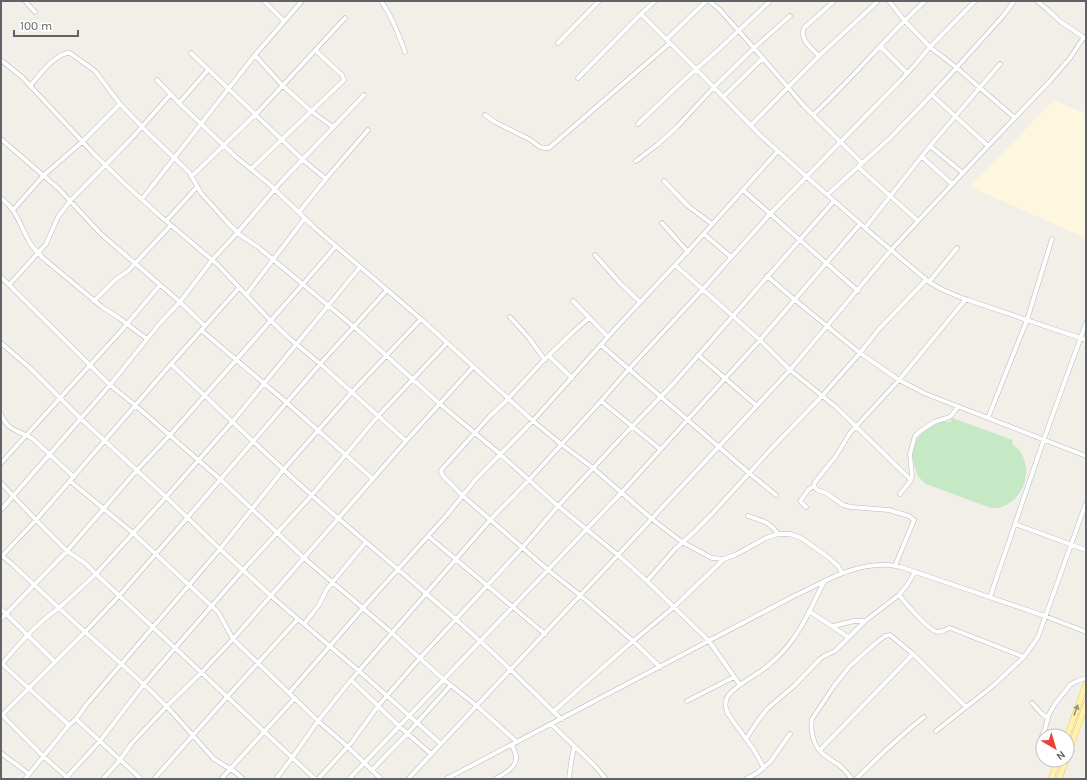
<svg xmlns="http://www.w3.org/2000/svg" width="1087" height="780" viewBox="0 0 1087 780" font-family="Karla,sans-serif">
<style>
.commercial{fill:#fef7e0}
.green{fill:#c5e8c5}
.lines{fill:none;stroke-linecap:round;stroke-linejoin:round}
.minor-casing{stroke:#b5b8bc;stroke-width:5}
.major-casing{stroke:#f2c960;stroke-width:6}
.minor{stroke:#fff;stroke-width:4}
.major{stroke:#fff2af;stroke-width:5}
.oneway{fill:#979581}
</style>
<rect width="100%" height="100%" fill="#f1efe8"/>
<path class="commercial" d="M1054,100l32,14v124l-116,-51z"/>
<path class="green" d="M952,418l61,22 -1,4c2,2 5,4 7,6 15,19 5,50 -18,57 -3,1 -7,1 -10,1l-65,-24c-8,-6 -10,-11 -12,-21 -1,-4 -2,-9 -1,-13 2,-14 16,-24 29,-28 2,0 6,0 9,0z"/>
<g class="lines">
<defs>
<path id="minor" d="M25,1l10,11
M264,1l20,20
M381,1c11,15 18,34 24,51
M655,1l-14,13 58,58 62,64 55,49 56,49 57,48 14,8 19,8 124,42
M709,1l10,8 35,39 50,58 58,57
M889,1l15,19 26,27 27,21 58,50
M1037,1l11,9 13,12 24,16
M667,39l39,-38
M558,43l41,-42
M880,46l27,27
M191,53l112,107 23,19
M255,55l27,30 29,26 22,16
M819,56c-7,-7 -20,-17 -15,-28l30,-27
M1,60l21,17 72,77 32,31 33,30 59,50 51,54 20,19 36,30 81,73
M578,78l63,-64
M157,80l22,23 57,54 32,26 48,46 105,90 112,102 28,23 32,24 59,51 30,23 30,16 12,1 11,-4 31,-17 12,-4h12l11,4 27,19 10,9 4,7
M30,86c9,-10 26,-34 40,-33l25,18 25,33 28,29 41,39 12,21 27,30 12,12 18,12 101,84 81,73 60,50 58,52 60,49 29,26 62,60 31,44
M932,95l56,51
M723,97l40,-39
M179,103l29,-33
M485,115l10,7 34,17 11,8 5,1h4l121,-105
M813,115c39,-36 73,-78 112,-114
M638,124l45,-43 36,-32 51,-48
M751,125l68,-69 59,-55
M1,139l58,50 42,45 79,68 25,24
M930,146l33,27
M922,157l30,27
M636,161l21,-16 20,-18 37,-40 40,-39 36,-32
M858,167l60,54
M251,169l93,-89 -2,-5 -27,-25
M192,176l25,-24 14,-14 29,-28 85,-92
M664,181l24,25 24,18
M743,190l115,101
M827,195l63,-57 32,-33 27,-29 54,-60 11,-15
M1,198c15,11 19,27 28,43 3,6 9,12 14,17l59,49 17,11 28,21
M142,199l113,-144 47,-54
M13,210l31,-35 39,-34 37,-37
M299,212l31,-38 38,-44
M166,221l31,-34
M662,223l26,29
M865,228l65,-82 70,-82
M704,234l27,23
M595,255l24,27 21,20
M675,265l85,75 30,30 46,37 75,73
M767,276l28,24 65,53 39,27 27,14 160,62
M1,277l109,108 25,20 85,74 84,79 88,75 51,46 34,27 40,36
M929,282l28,-34
M9,285l37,-41 12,-27 12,-16 61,-62 39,-44
M246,295l59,-77
M94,301l21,-21 13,-9 43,-46
M573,301l35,36
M510,317l19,21 16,22
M589,318l-16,14 -31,30 -36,39 -16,15 -48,53 -1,3 2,4 20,20 85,74 33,26 52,45 27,26
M201,330l85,72 87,77
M1,343l28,24 52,52 85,78 54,52 51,47 88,75 82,73
M601,345l148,128 27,22
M698,355l59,51
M549,356l23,22
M171,364c55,51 109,105 167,154 47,41 96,81 142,123 28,25 54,52 81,78
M601,401l59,48
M1,414c7,18 18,16 32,25l41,38
M988,418l39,-98 25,-81
M1,463l120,-132 39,-46
M70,481l63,52 85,79 15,27 85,82 30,26 33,32
M1,483l35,37 31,31 18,12 11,11 70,-77 67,-76 127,-154
M814,486l3,4 9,3 17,12 8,2 38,3 20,6 5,4 -19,46
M900,494l11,-14 1,-4 -2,-22 5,-18 4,-4 15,-10 13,-4 4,-2 7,-9
M806,507l-5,-5v-2l8,-11 5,-3 1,-4 21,-26 14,-23 49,-53 67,-81
M1,510l109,-125 50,-62 20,-21 32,-42 26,-28 43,-50 83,-87
M748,516c13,4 22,6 30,18
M1015,524l71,26
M428,536l117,98
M1,555l11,9 47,44 37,-34 219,205
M1,557l35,-37 135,-156 68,-76
M647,581l28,-32 19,-17 17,-17 60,-66 51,-53 38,-43 19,-24 47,-49
M899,595c6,7 30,37 39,37 4,0 8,-3 12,-4l74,29
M990,597l54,-158 42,-116
M1,609l54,53
M809,611l39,26
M1,619l66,-68 70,-81 33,-35 133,-151 33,-38
M304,624l15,-19 8,-16 39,-47
M833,626l21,-5h11
M1,663l68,62
M1,665c18,-21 36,-42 58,-57l26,24 43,38 22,20 21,21 43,48 21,13 8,7
M351,680l48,46 32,28
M289,693l74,-85 84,-93 29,-36 54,-55 85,-95 75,-80 88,-98
M687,701l47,-24
M1032,703l10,11 6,4
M553,712l73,-65 48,-40 50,-48
M1,714l42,42 26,23
M1,716l84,-84 34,-36 69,-79 132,-153 67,-74
M76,719l65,60
M551,724l43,41 12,14
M936,731l58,-46 30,-28 14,-20 48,-134
M746,739l11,-17 10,-13 28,-24 25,-26 4,-3 11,-5 30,-30 34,-26 8,-10 8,-13
M1040,741l5,-12 4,-15 6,-10 15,-19 7,-4 9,-3
M820,750l93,-96
M1,753l28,21
M764,768l-10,-18 -26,-36c-3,-6 -4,-12 0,-18 6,-10 31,-22 42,-32 8,-7 17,-16 23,-25 13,-17 21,-38 31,-57
M372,770l35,-36 44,-49
M25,779l44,-54 7,-6 11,-15 133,-155 64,-80 68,-77 69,-73
M65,779l35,-38 44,-57 31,-36 68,-78 69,-75 66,-79 69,-73
M103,779l17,-19 12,-17 35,-37 34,-33 32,-34 173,-198 67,-74
M154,779l73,-82 71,-78
M221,779l74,-81
M276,779l16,-21 26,-37 33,-41 139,-160 39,-40 72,-79 28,-32 74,-80 67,-75 131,-134 13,-14 16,-19 45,-46
M318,779l34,-37 26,-36 42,-48 102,-110 36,-42 63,-68 53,-55 160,-182
M349,779l273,-287 138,-152 100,-116
M408,779l210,-224 172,-185 101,-120 97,-104 62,-65 20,-23 14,-21
M446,779l350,-184c26,-12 53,-29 83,-30 7,-1 15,1 22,2l144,49 41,16
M495,779c8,-5 22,-11 21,-22 0,-4 -3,-9 -4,-12
M569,779l2,-16 3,-16
M746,779l11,-6 13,-11 20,-28
M852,779c-4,-5 -8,-10 -13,-14 -6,-4 -13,-8 -18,-13 -8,-8 -11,-22 -9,-33l22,-33 16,-20 27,-24 8,-6 5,-1 23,19 53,53
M856,779c22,-22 44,-43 68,-62"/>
<path id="major" d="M1067,736l19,-52
M1067,757l19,-53
M1051,779l7,-19
M1059,779l7,-19"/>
</defs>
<use href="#minor" class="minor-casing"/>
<use href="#major" class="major-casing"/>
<use href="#minor" class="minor"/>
<use href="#major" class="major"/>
</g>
<defs><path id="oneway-solid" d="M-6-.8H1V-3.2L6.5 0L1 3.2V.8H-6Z"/></defs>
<use class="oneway" href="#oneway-solid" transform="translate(1076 710) rotate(-70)"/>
<rect width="1087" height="780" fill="none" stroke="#5f6368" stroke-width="4"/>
<g transform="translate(1055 748) rotate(142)"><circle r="19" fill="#ffffff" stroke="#bfc1c3"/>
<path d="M0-3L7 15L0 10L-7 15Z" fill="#ea4335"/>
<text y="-6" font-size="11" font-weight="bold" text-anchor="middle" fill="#5f6368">N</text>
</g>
<path d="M14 30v6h64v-6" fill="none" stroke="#5f6368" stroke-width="2"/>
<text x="20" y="30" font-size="12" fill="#5f6368" stroke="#ffffff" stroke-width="3" paint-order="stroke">100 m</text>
</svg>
